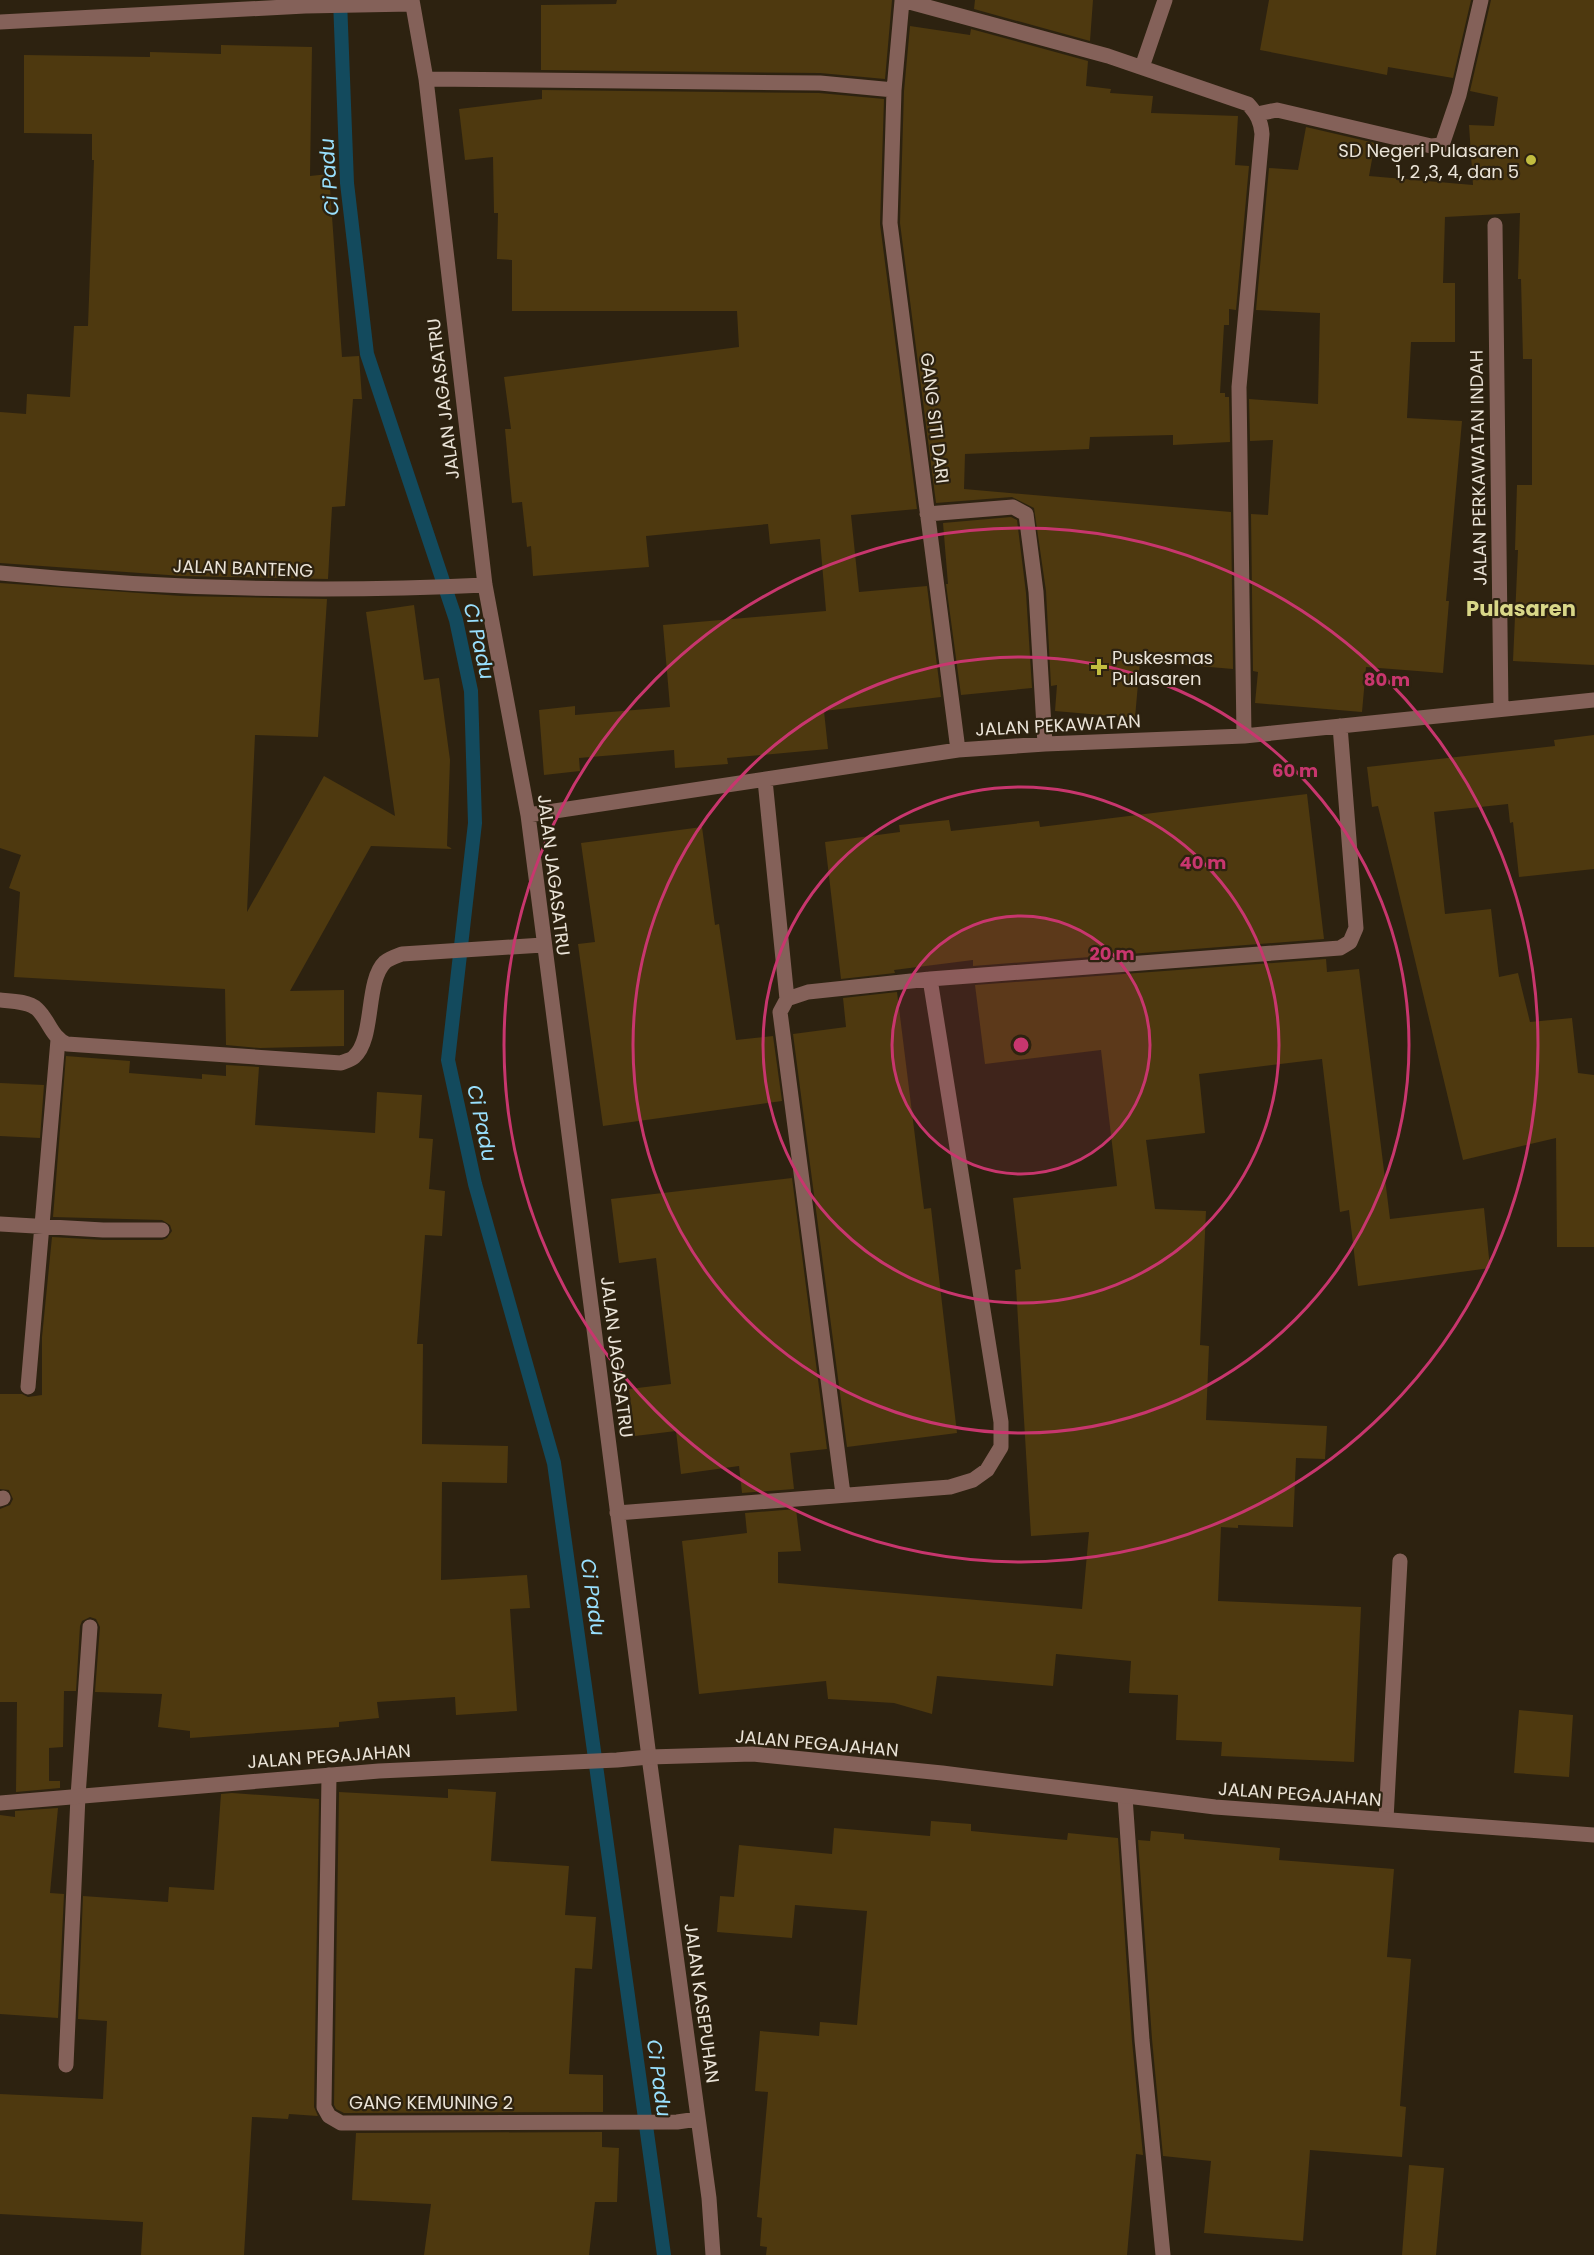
<svg xmlns="http://www.w3.org/2000/svg" width="1594" height="2255" viewBox="0 0 1594 2255" font-family="Poppins,sans-serif">
<style>
.lines{fill:none;stroke-linecap:round;stroke-linejoin:round}
.stream{stroke:#134a5d;stroke-width:14}
.building{fill:#4e390f}
.service{stroke:#846159;stroke-width:15}
.minor{stroke:#846159;stroke-width:15}
.tertiary{stroke:#846159;stroke-width:15}
.ring{fill:none;stroke:#c8366e;stroke-width:3}
.poi-dot{fill:#c2bd3f;stroke:#2d2210;stroke-width:2}
.labels{text-anchor:middle;dominant-baseline:central;stroke-width:4.5;stroke-linejoin:round;paint-order:stroke}
.poi-label{font-size:18px;fill:#eae3d7;stroke:#2d2210;text-anchor:end}
.street-label{font-size:18px;fill:#eae3d7;stroke:#2d2210}
.water-label{font-size:20px;font-style:italic;fill:#99e0fe;stroke:#2d2210}
.quarter-label{font-size:21px;font-weight:bold;fill:#d9d788;stroke:#2d2210}
.centre{fill:#c8366e;stroke:#2d2210;stroke-width:3}
.ring-label{font-size:18px;text-anchor:middle;font-weight:bold;fill:#c8366e;stroke:#2d2210;stroke-width:4.5;stroke-linejoin:round;paint-order:stroke}
</style>
<rect width="100%" height="100%" fill="#2d2210"/>
<g class="lines">
<path class="stream" d="M340,0l7,183 20,171 89,266 15,71 4,132 -27,237 27,124 79,279 110,792"/>
</g>
<path class="building" d="M617,0h275l-7,79 -65,-6 -279,-3v-65l75,-1z
M975,0h118l-3,41 -116,-32z
M1269,0h202l-18,78 -65,-11 -1,8 -127,-25z
M1491,0h103v665l-81,-4 5,-111h-3l2,-65h15v-126h-9l-2,-80h-3l2,-66 -75,4 -2,66h12v59h-44l-4,76 55,3 -16,180h3l-6,72 -77,-6 -4,45 -107,-9 3,-31 -5,-1 -2,-157 17,1 5,-75 -23,1 -1,-42 69,5 2,-91 -64,-3 13,-142 29,2 8,-43 69,16 -6,33 104,9 -4,-60 25,1 4,-29 -28,-6z
M910,26l60,9 1,-6 117,32 -2,25 25,3 -1,4 43,3 -2,17 87,3 -3,49 14,1 -13,144 -7,-1v16h-5l-4,68h5v4h4l1,45 -57,3v-10l-83,2 -1,12 -124,5 -1,35 267,23 2,157 -93,-8 -5,57 -80,-7 2,-26 -6,1 -5,-95 -12,-83 -22,-11 -76,6 -36,-280 4,-132z
M221,45l91,2 -2,129 19,-2 13,183 17,-1 3,43h-9l-8,107 -13,1 -4,72 -146,-3 -182,-13v-151l26,2 1,-20 43,3 4,-71h14l6,-166h-2v-26l-68,-1v-78l126,2v-5l71,2z
M542,90l277,3 65,6 -4,125 37,285 -66,6 8,77 68,-6 14,111 -117,14 4,38 -101,9 1,6 -53,4 -1,-18 -95,8 1,13 -36,4 -5,-65 36,-4v9l95,-8 -7,-82 163,-14 -6,-72 -50,5 -2,-20 -122,12 3,31 -116,9 -2,-30 -4,1 -5,-45 -10,1 -7,-74h6l-7,-52 235,-30 -2,-36h-225v-51l-15,-1 1,-46h-4l-1,-56 -28,3 -6,-51 83,-10z
M1011,517l6,3 9,73 6,95 -71,7 -15,-111h2l-5,-61z
M0,583l181,13 146,3 -9,138 -63,-2 -8,177 77,-136 71,40 -29,-204 48,-7 10,75 15,-2 11,82 -3,86 6,3 -82,-3 -81,145 54,-1v56l-84,2 -34,-3 -1,-56 -211,-12 6,-85 -11,-4 12,-33 -21,-7z
M1594,735v134l-75,8 -6,-55 -3,1 -2,-19 -74,8 11,102 46,-5 8,68 19,-4 12,49 42,-4 6,55 16,2v172h-37l-1,-109 -93,22 -85,-354 -6,1 -5,-40 188,-21 -1,-6z
M1307,794l17,145 -351,27v-6l-79,10 1,3 -54,6 -16,-137 75,-10 -1,-7 50,-5 2,11 88,-10 1,6z
M702,827l13,98 4,-1 17,116 37,-4 9,65 -179,25 -25,-182 17,-2 -14,-99z
M1326,959l1,13 32,-3 31,250 94,-11 6,60 -132,18 -9,-76 -9,2 -18,-153 -123,15 6,59 -59,7 9,69 51,2 -6,134 9,1 -3,74 121,6 -2,33 -29,-1 -3,69 -55,-2v3l-17,-1 -3,74 143,6 -7,155 -133,-6 1,-14 -46,-2 2,-45 -49,-2 2,-32 -75,-7 -3,32 -116,-10 -5,38 -38,-11 -66,-4 -2,-18 -127,13 -17,-153 65,-8 -2,-20 51,-4 5,42 -23,1v31l304,26 7,-77 -58,4 -16,-266 6,-1 -8,-71 104,-12 -16,-136 -116,14 -10,-79z
M897,992l27,217 7,-1 26,225 -110,14 -54,-413 53,-7 -3,-29z
M66,1056l64,5 -1,12 73,6v-5l24,2v-11l33,2 -4,58 120,8 2,-41 45,3 -3,43 14,1 -4,50 16,2 -3,45 -17,-1 -8,109h6l-1,100 86,2 -1,37 -65,-1 -1,98 86,-5 3,33 -20,1 7,102 -61,4 -1,-18 -78,5 2,16 -40,4v5l-149,11v-7l-32,-4 4,-33 -67,-2 5,-65 -4,-8 -6,-2 -8,4 -2,5 -4,65h-12l-1,56 -14,1v33h11v7l-44,4 1,-90h-17v-193l10,-4 3,-6 -4,-9 -9,-1v-95h22l6,3 14,-2v-58l10,-100 51,3h59l5,-2 5,-7 -2,-6 -8,-5 -109,-3z
M0,1083l44,2 -4,53 -40,-2z
M792,1178l35,271 -37,4 4,36 -52,4 -3,-27 -58,8 -5,-43 -41,5 -6,-47 42,-5 -15,-126 -37,5 -8,-64z
M1519,1710l54,5 -4,62 -55,-4z
M448,1789l48,3 -5,69 78,5 -4,49 31,2 -4,52 -17,-1 -6,106 34,1v37l-259,1 -8,-4 -2,-4 5,-313 109,6z
M232,1793l87,6 -5,308 4,9 -29,-2 -1,5 -36,-2 -8,138h-103l2,-33 -143,-8v-120l103,5 4,-78 -29,-2 5,-123 85,6 1,-15 45,3 7,-96z
M58,1808l-8,85 14,1 -6,124 -58,-4v-199l15,2v-6z
M931,1821l40,3v7l96,9 1,-7 50,5 14,203 11,114 -7,-1 -9,101h-361l1,-8 -7,-1 2,-28 -5,-1 11,-125 -13,-1 5,-60 59,5 1,-14 37,3 10,-114 -72,-6 -3,33 -75,-6 3,-36 14,1 5,-52 93,9 2,-26 96,8z
M1151,1831l33,3v5l96,9 -1,12 115,9 -7,88 24,2 -11,147 6,1 -4,50 -92,-7 -7,91 -99,-8 7,-72 -48,-5 -11,-117 -14,-199 12,1z
M602,2132v15l17,1 -2,54h-22l-6,53h-165l7,-51 -79,-4 4,-67z
M1409,2165l35,3 -8,87h-34z"/>
<g class="lines">
<path class="service" d="M1386,1819l14,-258"/>
<path class="minor" d="M412,0l14,79 59,506 43,230 121,942 60,441 4,57
M902,0l206,56 140,48c9,10 13,17 14,30l-23,253 5,349
M902,1l-8,89 -4,133 68,527
M0,22l305,-16 107,-2
M1142,67l23,-67
M426,79l394,4 74,7
M1257,114l20,-4 154,36 11,-1 17,-50 22,-95
M1495,225l6,484
M927,514l86,-7 13,7 10,78 9,152
M0,573c161,16 323,20 485,12
M765,780l22,219 -7,13 63,482
M528,815l430,-65 87,-6 199,-8 350,-36
M787,999l21,-7 122,-13 410,-31 10,-6 6,-14 -16,-202
M0,1000c11,1 28,1 37,9 12,11 14,28 30,35l274,19c4,-2 10,-3 13,-6 21,-18 11,-76 31,-95 5,-4 12,-6 17,-8l141,-9
M0,1224l103,6h59
M28,1387l30,-347
M0,1499l3,-1
M617,1513l333,-26 23,-7 14,-10 14,-23v-25l-71,-443
M329,1775l-5,332 5,9 12,7 336,-1 21,-3
M1125,1797l17,243 21,215
M66,2065l12,-269 12,-169"/>
<path class="tertiary" d="M0,1803l379,-32 238,-11 32,-3 104,-3 189,19 273,34 379,28"/>
</g>
<circle cx="1021" cy="1045" r="129" fill="#c8366e" fill-opacity=".12"/>
<g class="ring">
<circle cx="1021" cy="1045" r="129"/>
<circle cx="1021" cy="1045" r="258"/>
<circle cx="1021" cy="1045" r="388"/>
<circle cx="1021" cy="1045" r="517"/>
</g>
<g class="poi-dot">
<circle cx="1531" cy="160" r="6"/>
<path d="M1096 658h6v6h6v6h-6v6h-6v-6h-6v-6h6z"/>
</g>
<g class="labels">
<g class="poi-label">
<text x="1519" y="150">SD Negeri Pulasaren<tspan x="1519" dy="21">1, 2 ,3, 4, dan 5</tspan></text>
<text x="1112" y="657" text-anchor="start">Puskesmas<tspan x="1112" dy="21">Pulasaren</tspan></text>
</g>
<g class="street-label">
<text transform="translate(443 399) rotate(-97)">JALAN JAGASATRU</text>
<text transform="translate(935 418) rotate(83)">GANG SITI DARI</text>
<text transform="translate(1478 468) rotate(-91)">JALAN PERKAWATAN INDAH</text>
<text transform="translate(243 568) rotate(2)">JALAN BANTENG</text>
<text transform="translate(1058 725) rotate(-3)">JALAN PEKAWATAN</text>
<text transform="translate(554 875) rotate(83)">JALAN JAGASATRU</text>
<text transform="translate(617 1357) rotate(83)">JALAN JAGASATRU</text>
<text transform="translate(817 1743) rotate(5)">JALAN PEGAJAHAN</text>
<text transform="translate(329 1756) rotate(-4)">JALAN PEGAJAHAN</text>
<text transform="translate(1300 1794) rotate(4)">JALAN PEGAJAHAN</text>
<text transform="translate(702 2003) rotate(82)">JALAN KASEPUHAN</text>
<text x="431" y="2102">GANG KEMUNING 2</text>
</g>
<g class="water-label">
<text transform="translate(329 177) rotate(-94)">Ci Padu</text>
<text transform="translate(479 641) rotate(77)">Ci Padu</text>
<text transform="translate(482 1123) rotate(78)">Ci Padu</text>
<text transform="translate(593 1597) rotate(82)">Ci Padu</text>
<text transform="translate(659 2078) rotate(82)">Ci Padu</text>
</g>
<g class="quarter-label">
<text x="1521" y="608">Pulasaren</text>
</g>
</g>
<circle cx="1021" cy="1045" r="9" class="centre"/>
<g class="ring-label">
<text x="1387" y="686">80 m</text>
<text x="1295" y="777">60 m</text>
<text x="1203" y="869">40 m</text>
<text x="1112" y="960">20 m</text>
</g>
</svg>
